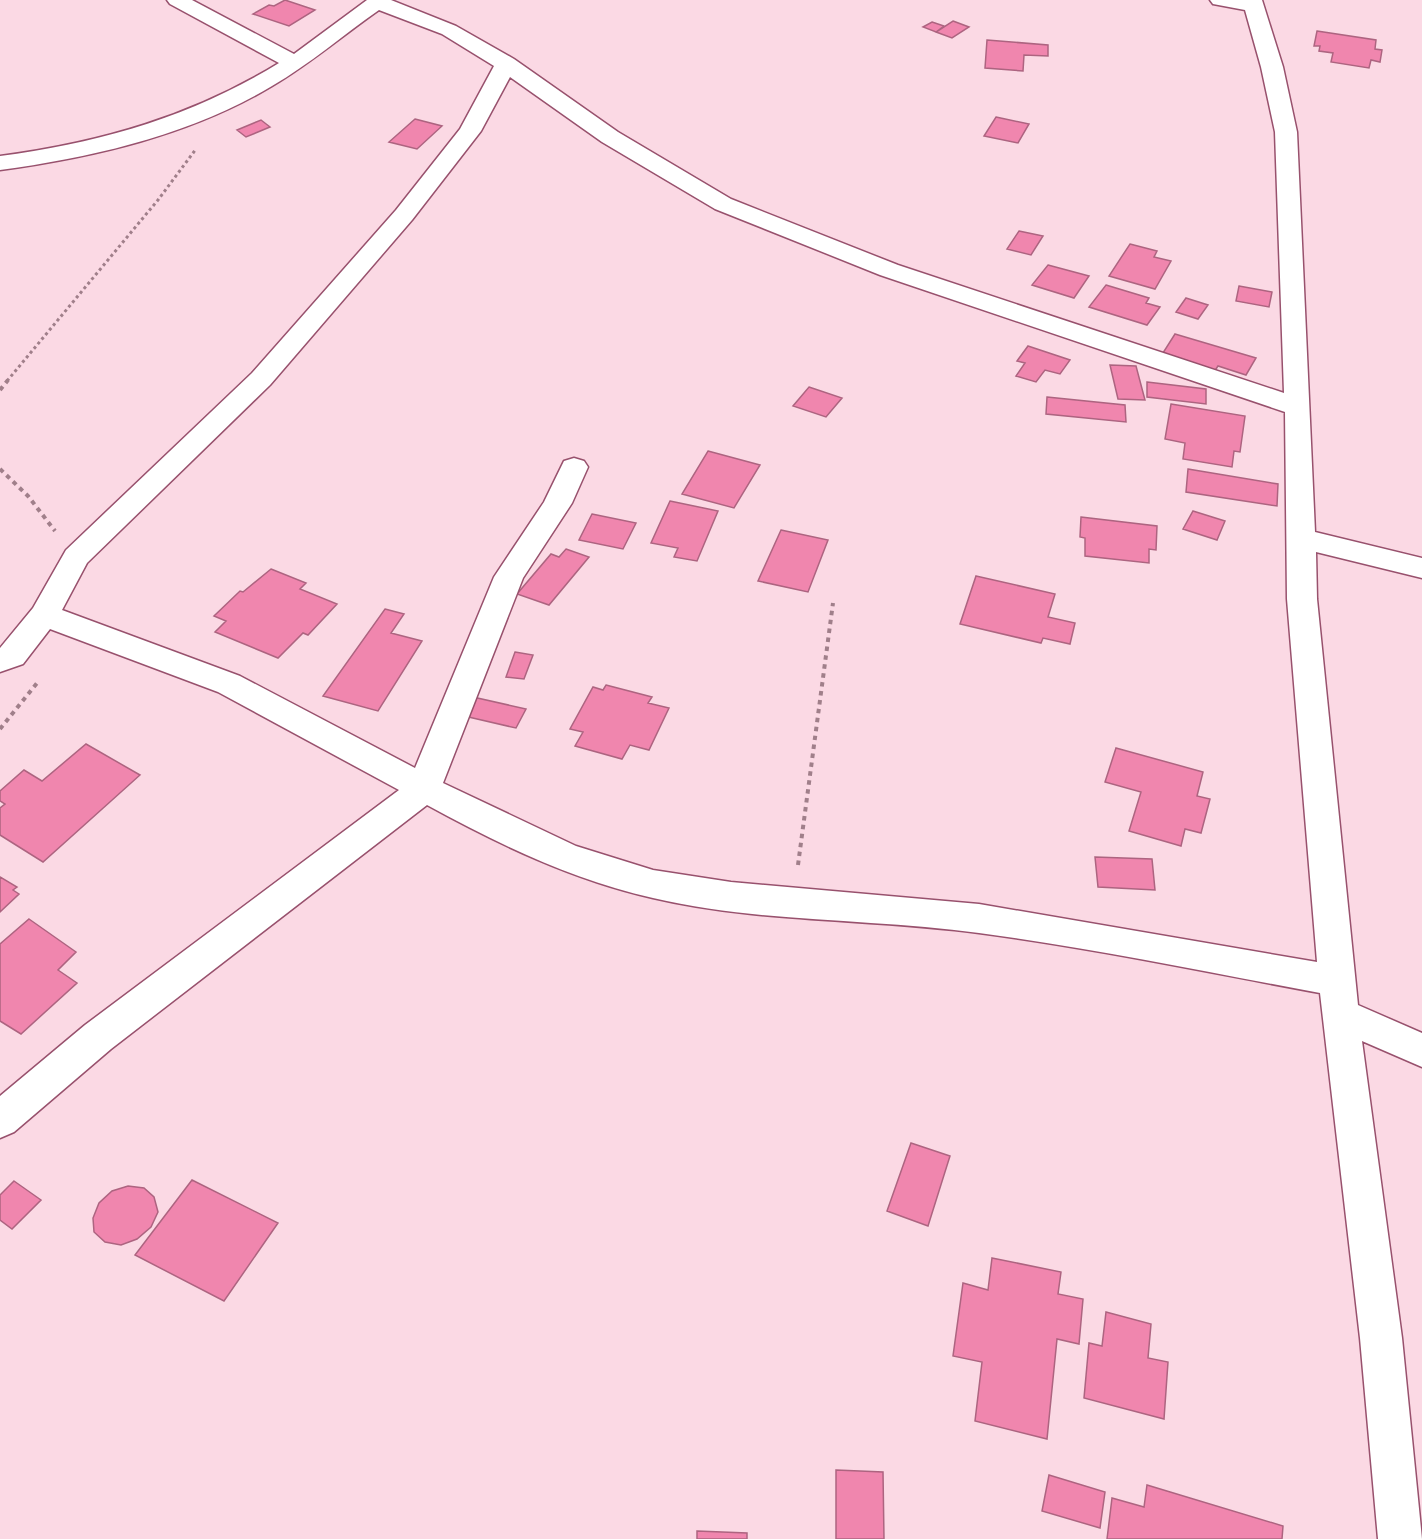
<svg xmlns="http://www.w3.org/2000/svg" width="1422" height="1539" viewBox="0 0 1422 1539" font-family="Helvetica,sans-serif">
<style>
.building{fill:#f086ae;stroke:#ad6480;stroke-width:1.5}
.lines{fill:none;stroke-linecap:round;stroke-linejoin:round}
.minor-casing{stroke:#98516d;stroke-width:3}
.path-far1{stroke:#a07f8a;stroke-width:3;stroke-dasharray:3 3;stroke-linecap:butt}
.path{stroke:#a07f8a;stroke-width:4;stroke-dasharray:4.5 4.5;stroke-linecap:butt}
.minor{fill:#fff;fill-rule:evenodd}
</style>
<rect width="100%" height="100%" fill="#fbd9e4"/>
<path class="building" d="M285,0l30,10 -26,16 -36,-12 16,-9 5,1z
M953,21l16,6 -17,11 -16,-6z
M932,22l12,4 -8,6 -13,-5z
M1317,31l59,9 -1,9 7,1 -2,12 -9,-2 -2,8 -38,-6 2,-9 -14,-2 1,-5h-6z
M987,40l61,5v11l-24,-1 -1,16 -38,-3z
M996,117l33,7 -11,19 -34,-7z
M415,119l27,7 -25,23 -28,-7z
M261,120l9,7 -24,10 -9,-7z
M1019,231l24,5 -12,19 -24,-6z
M1130,244l27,7 -3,6 17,4 -16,28 -46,-13z
M1048,265l41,11 -15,22 -42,-13z
M1106,285l43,13 -3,5 14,4 -13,18 -58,-18z
M1239,286l33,6 -3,15 -33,-6z
M1186,298l22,7 -10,14 -22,-7z
M1175,334l81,24 -10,17 -28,-9 -4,6 -53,-16z
M1028,346l42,14 -10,14 -15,-4 -9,12 -20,-6 9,-13 -8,-2z
M1110,365l26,1 9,34 -27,-1z
M1147,382l59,7v15l-59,-7z
M809,387l33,11 -16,19 -33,-11z
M1047,397l78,8 1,17 -80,-8z
M1171,404l74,12 -5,36 -6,-1 -2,16 -49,-8 2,-16 -20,-4z
M708,451l52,14 -26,43 -52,-14z
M1188,469l90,15 -1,22 -91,-14z
M670,501l48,10 -21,50 -23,-4 4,-9 -27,-5z
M1193,511l32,10 -8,19 -34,-11z
M592,514l44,9 -13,26 -44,-9z
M1081,517l76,9 -1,24 -7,-1v14l-64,-7v-18l-5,-1z
M781,530l47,10 -20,52 -50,-11z
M566,549l23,8 -40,48 -32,-11 34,-40 8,3z
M271,569l35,14 -6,6 37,15 -29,31 -5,-2 -25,25 -63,-26 11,-11 -12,-5 26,-25 3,1z
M976,576l79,18 -7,23 27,6 -5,21 -27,-6 -2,5 -81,-19z
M385,609l19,5 -13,19 31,8 -44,70 -55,-15z
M515,652l18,3 -9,24 -18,-2z
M606,685l46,12 -4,6 21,5 -20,42 -19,-5 -8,14 -47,-13 8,-14 -13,-3 23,-42 10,3z
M473,697l53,12 -10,19 -52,-12z
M86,744l54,31 -97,87 -43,-27v-27l5,-4 -5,-3v-10l24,-21 18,11z
M1116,748l87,24 -6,24 13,3 -9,34 -16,-4 -4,17 -52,-15 12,-39 -36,-10z
M1095,857l57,2 3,31 -57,-3z
M0,877l17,10 -4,3 6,4 -19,18z
M29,919l47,33 -18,18 19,13 -56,51 -21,-13v-77z
M911,1143l39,13 -22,70 -41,-15z
M192,1180l86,43 -54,78 -89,-46z
M14,1181l27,19 -29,29 -12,-9v-25z
M128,1186l16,2 10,9 4,15 -7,15 -14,12 -16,6 -16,-3 -11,-10 -1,-14 6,-15 13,-12z
M992,1258l69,14 -3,22 25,5 -4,45 -22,-5 -10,100 -72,-18 7,-59 -29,-6 10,-73 25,7z
M1106,1312l45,12 -3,34 20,4 -4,57 -80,-21 5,-55 13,3z
M836,1470l47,2 1,67h-48z
M1049,1475l56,17 -5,36 -58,-17z
M1147,1485l136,41 -1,13h-175l5,-41 32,9z
M697,1531l50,2v6h-50z"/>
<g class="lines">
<defs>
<path id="minor" d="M167,0h25l102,54 73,-54h24l65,26 58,33 104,73 113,67 167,66 386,128 -9,-261 -14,-65 -16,-57 -32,-6 -3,-4h52l21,67 14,65 18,400 107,26v20l-106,-26 1,47 41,406 64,28v34l-60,-26 40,297 20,201h-44l-18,-201 -40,-345c-114,-21 -227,-45 -341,-60 -108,-15 -220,-10 -326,-35 -80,-18 -155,-54 -226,-93l-316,244 -97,83 -14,6v-42l85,-71 314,-235 -181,-98 -168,-63 -27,35 -23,8v-24l33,-40 33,-58 186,-177 144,-163 64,-81 34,-63 -52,-32 -63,-24c-36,25 -69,54 -107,76 -82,49 -178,71 -272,84v-14c100,-13 193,-40 279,-93l-109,-59zM510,77l92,65 113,67 165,66 405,137 2,187 30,363 -338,-58 -248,-22 -78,-12 -77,-24 -133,-63 80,-205 49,-75 16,-36 -4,-6 -10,-3 -10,3 -20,41 -50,75 -79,191 -175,-92 -178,-66 25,-47 183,-178 142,-165 69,-89z"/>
</defs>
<use href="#minor" class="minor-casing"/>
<path class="path-far1" d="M7,381l151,-181 38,-51"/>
<path class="path" d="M0,390l8,-10
M0,469l28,27 27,35
M0,729l37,-46
M798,865l35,-262"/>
<use href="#minor" class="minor"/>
</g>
</svg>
